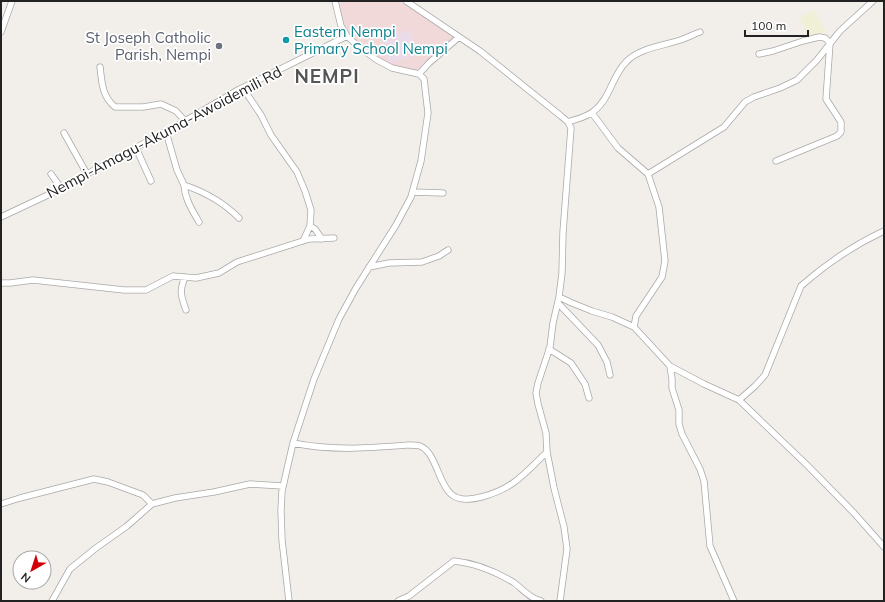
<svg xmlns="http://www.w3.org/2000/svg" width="885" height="602" viewBox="0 0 885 602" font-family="Mulish,sans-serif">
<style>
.commercial{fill:#f2d9d9}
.industrial{fill:#ebdbe8}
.farmland{fill:#eff0d5}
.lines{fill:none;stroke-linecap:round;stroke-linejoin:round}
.minor-casing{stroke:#a9a9a9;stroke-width:7}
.minor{stroke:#fff;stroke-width:5.5}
.culture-dot{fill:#0f9aa8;stroke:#fff;stroke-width:1.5}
.worship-dot{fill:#6b7280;stroke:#fff;stroke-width:1.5}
.labels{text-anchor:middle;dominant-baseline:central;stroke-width:3.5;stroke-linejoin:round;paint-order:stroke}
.culture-label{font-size:15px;fill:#0d838f;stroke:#fff;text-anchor:start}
.worship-label{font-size:15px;fill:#5b616d;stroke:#fff;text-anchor:end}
.street-label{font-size:15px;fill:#222;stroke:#fff}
.district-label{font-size:19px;font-weight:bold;letter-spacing:1px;fill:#555;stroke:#fff}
</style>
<rect width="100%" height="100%" fill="#f2eee9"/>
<path class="commercial" d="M335,1h63l10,5 48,33 -37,35 -29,-7 -43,-31z"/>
<path class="industrial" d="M411,30l6,26 -29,7 -6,-25z"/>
<path class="farmland" d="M815,10l10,23 -16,6 -9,-22z"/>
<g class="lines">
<defs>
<path id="minor" d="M406,1l74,50 81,65 7,6 3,6 -8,104 -1,41 -3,24 -6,26 -3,24 -12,36 -2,10 2,11 8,29 1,19 7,36 10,39 3,22 -7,52
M1,32l11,-31
M759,54l14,-3 30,-10 16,-4 6,1 5,5 -4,56 15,23v10l-4,4 -61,25
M100,67c2,16 2,29 15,40h28l18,-3 15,7 9,10
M419,74l10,-11 30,-26
M243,88l18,27 10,20 26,37 8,19 6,19 -1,16 -7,15
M592,113l26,35 30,26 11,33 6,54 -3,16 -26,39 -2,11
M568,122c9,-3 19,-5 26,-11 16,-12 18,-35 32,-49 14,-15 39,-16 57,-23 6,-2 11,-5 17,-7
M166,132l11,38 7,15c21,7 39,17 55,33
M64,133l23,41
M136,148l15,33
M51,174l10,14
M648,174l76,-47 21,-25 9,-5 26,-9 17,-8 20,-20 23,-29 33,-30
M184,185c1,14 8,25 15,37
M413,192l30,1
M1,217l49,-23 135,-73 51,-30 111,-55
M310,226l5,3 7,10
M369,267l20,-4 33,-1 17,-6 9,-6
M185,277c-6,14 -4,19 1,33
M1,283h9l23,-3 91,10h22l27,-14 23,2 23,-5 18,-11 72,-23 25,-1
M559,297l13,6 20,8 20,6 22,10 36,39 34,18 35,16 69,66 46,47 30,34
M558,303l40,42 9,17 3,13
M549,349l22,14 14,21 4,14
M670,366l2,13v9l7,22v14l3,10 18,35 4,12 6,65 24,55
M739,400l16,-14 10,-11 36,-89c25,-22 53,-41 83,-55
M293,443c39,8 76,5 115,2 4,0 9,0 12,1 16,6 18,37 31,48 14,13 49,-2 62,-11 13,-9 23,-21 34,-31
M1,504l19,-6 74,-19 14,3 35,13 9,9
M52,601l18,-32 26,-21 31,-22 25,-22 23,-6 39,-6 36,-8 33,2
M289,601l-7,-61 -1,-30 1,-19 11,-48 21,-64 25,-60 17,-31 40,-63 15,-28 10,-36 7,-48 -4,-34 -5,-5 -27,-6 -15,-8 -18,-13 -12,-11 -6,-10 -6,-25
M398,601l11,-5 45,-35c20,2 42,11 59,21 10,7 16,16 28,19"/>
</defs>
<use href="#minor" class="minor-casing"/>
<use href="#minor" class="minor"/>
</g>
<circle class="culture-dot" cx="286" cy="40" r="4"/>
<circle class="worship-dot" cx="219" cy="46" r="4"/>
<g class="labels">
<g class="culture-label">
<text x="294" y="31">Eastern Nempi<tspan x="294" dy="17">Primary School Nempi</tspan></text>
</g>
<g class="worship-label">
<text x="211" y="37">St Joseph Catholic<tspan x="211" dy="17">Parish, Nempi</tspan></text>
</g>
<g class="street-label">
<text transform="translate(164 132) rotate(-28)">Nempi-Amagu-Akuma-Awoidemili Rd</text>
</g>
<g class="district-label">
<text x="327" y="76">NEMPI</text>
</g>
</g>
<rect width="885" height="602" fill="none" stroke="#222222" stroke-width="4"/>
<g transform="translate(32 570) rotate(219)"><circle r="19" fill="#ffffff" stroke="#a7a7a7"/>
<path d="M0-3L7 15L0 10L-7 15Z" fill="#d20108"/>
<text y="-6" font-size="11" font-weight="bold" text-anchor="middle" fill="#222222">N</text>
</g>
<path d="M745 30v6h63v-6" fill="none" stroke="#222222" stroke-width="2"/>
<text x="751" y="30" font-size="12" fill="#222222" stroke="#ffffff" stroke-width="3" paint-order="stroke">100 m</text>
</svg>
